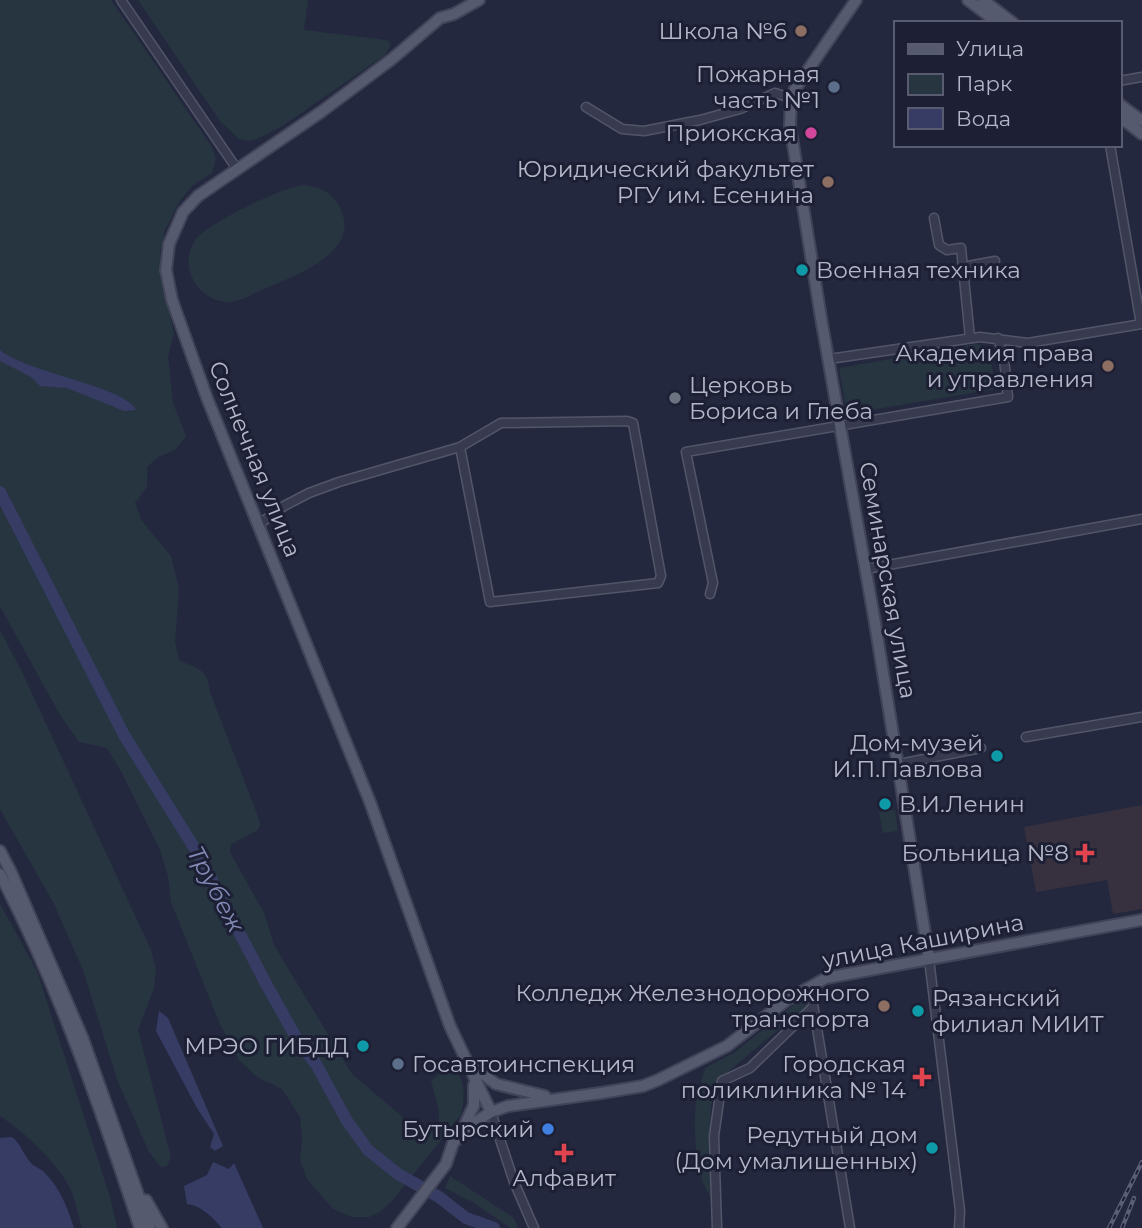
<svg xmlns="http://www.w3.org/2000/svg" width="1142" height="1228" viewBox="0 0 1142 1228" font-family="Montserrat,sans-serif">
<style>
.medical{fill:#36303f}
.green{fill:#263540}
.water{fill:#363c64}
.lines{fill:none;stroke-linecap:round;stroke-linejoin:round}
.river{stroke:#363c64;stroke-width:12}
.minor-casing{stroke:#535669;stroke-width:11}
.major-casing{stroke:#414458;stroke-width:14}
.minor{stroke:#383b4f;stroke-width:8}
.major{stroke:#565a6f;stroke-width:10}
.rail-casing{stroke:#5a5e76;stroke-width:4.5}
.rail{stroke:#1d2034;stroke-width:2;stroke-dasharray:5;stroke-linecap:butt}
.education-dot{fill:#8d6e63;stroke:#1d2034;stroke-width:2.5}
.service-dot{fill:#5c6f8a;stroke:#1d2034;stroke-width:2.5}
.hotel-dot{fill:#d1479c;stroke:#1d2034;stroke-width:2.5}
.culture-dot{fill:#0f9aa8;stroke:#1d2034;stroke-width:2.5}
.worship-dot{fill:#6b7280;stroke:#1d2034;stroke-width:2.5}
.health-dot{fill:#e0444e;stroke:#1d2034;stroke-width:2.5}
.shop-dot{fill:#3f7fe0;stroke:#1d2034;stroke-width:2.5}
.labels{text-anchor:middle;dominant-baseline:central;stroke-width:6;stroke-linejoin:round;paint-order:stroke}
.poi-label{font-size:23px;fill:#b4b7c9;stroke:#1d2034;text-anchor:end}
.street-label{font-size:23px;fill:#b4b7c9;stroke:#1d2034}
.water-label{font-size:24px;font-style:italic;fill:#838bb6;stroke:#1d2034}
</style>
<rect width="100%" height="100%" fill="#24283f"/>
<path class="medical" d="M1142,805v104l-29,5 -6,-34 -71,12 -12,-65z"/>
<path class="green" d="M0,0h111l101,147 4,12 -4,14 -19,12 -14,17 -14,28 -5,22 2,31 12,50 -6,24 5,46 13,33 -11,14 -17,7 -11,10v20l-12,16 7,18 29,35 8,33 -4,53 4,18c19,9 29,9 31,32l49,127 1,6 -2,5 -27,14 -1,8 34,61 10,32 78,129 60,51c12,4 18,4 27,-4v-11l-8,-29 11,-10 11,-5c13,15 12,30 8,49l-70,87 -10,9 -12,6h-17l-19,-8 -26,-30 -7,-19 2,-22 -2,-21 -18,-28 -25,-12 -18,-17 -20,-38 -48,-120 -3,-26 -8,-26 -38,-77 -15,-25 -28,-6 -19,-27 -60,-109z
M138,0h170l-4,30 75,9 10,2 1,6 -5,8 -101,70 -27,14 -8,2 -10,-2 -19,-18z
M302,185c15,1 28,6 36,19 30,50 -51,74 -83,89 -8,4 -16,8 -25,9 -31,1 -52,-34 -36,-60 9,-17 88,-54 108,-57z
M977,344l12,5 7,40 -149,25 -8,-46z
M0,630l22,42 129,278 5,19 -2,19 -16,42 33,127 -4,9 -6,1 -12,-15 -31,-70 -35,-112 -29,-66 -54,-95z
M895,810l3,21 -15,2 -4,-21z
M0,904l37,67 73,226 7,31h-35c-4,-13 -7,-30 -13,-42 -16,-28 -43,-52 -69,-70z
M807,994l1,11 -90,75 -7,26 -1,89c-15,-19 -17,-69 -14,-93 2,-11 6,-23 9,-34l30,-16z
M450,1176l64,42 4,10h-7l-37,-25 -29,-15z"/>
<path class="water" d="M0,350c27,23 125,36 136,60l-12,1 -57,-23 -27,-2 -9,-9 -31,-16z
M159,1011l9,7 55,128 -8,5 -5,-4 4,-13 -17,-26 -41,-77z
M12,1137c10,8 11,18 20,27 4,4 10,5 13,9 15,15 23,36 29,55h-74v-90z
M213,1162l16,7 5,-6 29,65h-41c-9,-10 -21,-23 -35,-24l-3,-18 23,-11z"/>
<g class="lines">
<path class="river" d="M0,492l124,243 76,122 64,123 34,61 18,23 31,57 21,29 30,24 41,23 27,21 28,10"/>
<defs>
<path id="minor" d="M121,0l116,169
M1119,81l23,-4
M586,107l36,22 22,2 56,-11 40,-11 35,-16 16,5
M1110,145l31,179
M934,218l5,27 8,5 14,-2 9,90
M963,267l32,-6
M829,359l151,-22 48,6 114,-19
M258,525l26,-19 25,-13 30,-11 121,-35 41,-24 126,-2 6,2 28,153 -3,7 -168,19 -30,-155
M866,569l276,-50
M710,594l3,-11 -27,-131 322,-55 -4,-38 -6,-21
M1026,737l116,-20
M899,764l82,-16
M929,959l31,252 -1,17
M810,986l40,242
M491,1112l23,70 20,46
M717,1228l-3,-92 8,-55 28,-13 63,-61"/>
<path id="major" d="M479,0l-25,14 -14,4 -48,41 -71,53 -123,84 -15,16 -14,32 -3,26 6,30 35,98 163,404 80,224 41,86
M856,0l-61,89 -4,9 -1,27 31,193 54,305 54,336
M968,0l30,23
M983,0l30,23
M1119,104l23,17
M1119,116l23,18
M0,851l11,21 72,167 67,189
M0,874c59,113 100,233 140,354
M471,1065l25,19 49,12
M463,1129l11,-24v-20
M146,1200l16,28
M397,1228l49,-64 7,-21 18,-18 20,-13 17,-6 93,-13 42,-7 15,-6 69,-34 60,-46 39,-22 316,-58"/>
</defs>
<use href="#minor" class="minor-casing"/>
<use href="#major" class="major-casing"/>
<use href="#minor" class="minor"/>
<use href="#major" class="major"/>
<defs>
<path id="rail" d="M1109,1228l33,-66
M1122,1228l12,-30"/>
</defs>
<use href="#rail" class="rail-casing"/>
<use href="#rail" class="rail"/>
</g>
<g class="education-dot">
<circle cx="801" cy="31" r="7"/>
<circle cx="828" cy="182" r="7"/>
<circle cx="1108" cy="366" r="7"/>
<circle cx="884" cy="1006" r="7"/>
</g>
<g class="service-dot">
<circle cx="834" cy="87" r="7"/>
<circle cx="398" cy="1064" r="7"/>
</g>
<circle class="hotel-dot" cx="811" cy="133" r="7"/>
<g class="culture-dot">
<circle cx="802" cy="270" r="7"/>
<circle cx="997" cy="756" r="7"/>
<circle cx="885" cy="804" r="7"/>
<circle cx="918" cy="1011" r="7"/>
<circle cx="363" cy="1046" r="7"/>
<circle cx="932" cy="1148" r="7"/>
</g>
<circle class="worship-dot" cx="675" cy="398" r="7"/>
<g class="health-dot">
<path d="M1081.5 842.5h7v7h7v7h-7v7h-7v-7h-7v-7h7z"/>
<path d="M918.5 1066.5h7v7h7v7h-7v7h-7v-7h-7v-7h7z"/>
<path d="M560.5 1142.5h7v7h7v7h-7v7h-7v-7h-7v-7h7z"/>
</g>
<circle class="shop-dot" cx="548" cy="1129" r="7"/>
<g class="labels">
<g class="poi-label">
<text x="787" y="31">Школа №6</text>
<text x="820" y="74">Пожарная<tspan x="820" dy="26">часть №1</tspan></text>
<text x="797" y="133">Приокская</text>
<text x="814" y="169">Юридический факультет<tspan x="814" dy="26">РГУ им. Есенина</tspan></text>
<text x="816" y="270" text-anchor="start">Военная техника</text>
<text x="1094" y="353">Академия права<tspan x="1094" dy="26">и управления</tspan></text>
<text x="689" y="385" text-anchor="start">Церковь<tspan x="689" dy="26">Бориса и Глеба</tspan></text>
<text x="983" y="743">Дом-музей<tspan x="983" dy="26">И.П.Павлова</tspan></text>
<text x="899" y="804" text-anchor="start">В.И.Ленин</text>
<text x="1069" y="853">Больница №8</text>
<text x="870" y="993">Колледж Железнодорожного<tspan x="870" dy="26">транспорта</tspan></text>
<text x="932" y="998" text-anchor="start">Рязанский<tspan x="932" dy="26">филиал МИИТ</tspan></text>
<text x="349" y="1046">МРЭО ГИБДД</text>
<text x="412" y="1064" text-anchor="start">Госавтоинспекция</text>
<text x="906" y="1064">Городская<tspan x="906" dy="26">поликлиника № 14</tspan></text>
<text x="534" y="1129">Бутырский</text>
<text x="918" y="1135">Редутный дом<tspan x="918" dy="26">(Дом умалишенных)</tspan></text>
<text x="564" y="1178" text-anchor="middle">Алфавит</text>
</g>
<g class="street-label">
<text transform="translate(255 459) rotate(68)">Солнечная улица</text>
<text transform="translate(888 580) rotate(80)">Семинарская улица</text>
<text transform="translate(923 941) rotate(-11)">улица Каширина</text>
</g>
<g class="water-label">
<text transform="translate(216 889) rotate(62)">Трубеж</text>
</g>
</g>
<rect x="894" y="21" width="228" height="126" fill="#1d2034" stroke="#595c70" stroke-width="2"/>
<rect x="908" y="44" width="35" height="10" fill="#565a6f" stroke="#595c70" stroke-width="2"/>
<text x="956" y="56" font-size="21" fill="#b4b7c9">Улица</text>
<rect x="908" y="74" width="35" height="21" fill="#263540" stroke="#595c70" stroke-width="2"/>
<text x="956" y="91" font-size="21" fill="#b4b7c9">Парк</text>
<rect x="908" y="108" width="35" height="21" fill="#363c64" stroke="#595c70" stroke-width="2"/>
<text x="956" y="126" font-size="21" fill="#b4b7c9">Вода</text>
</svg>
